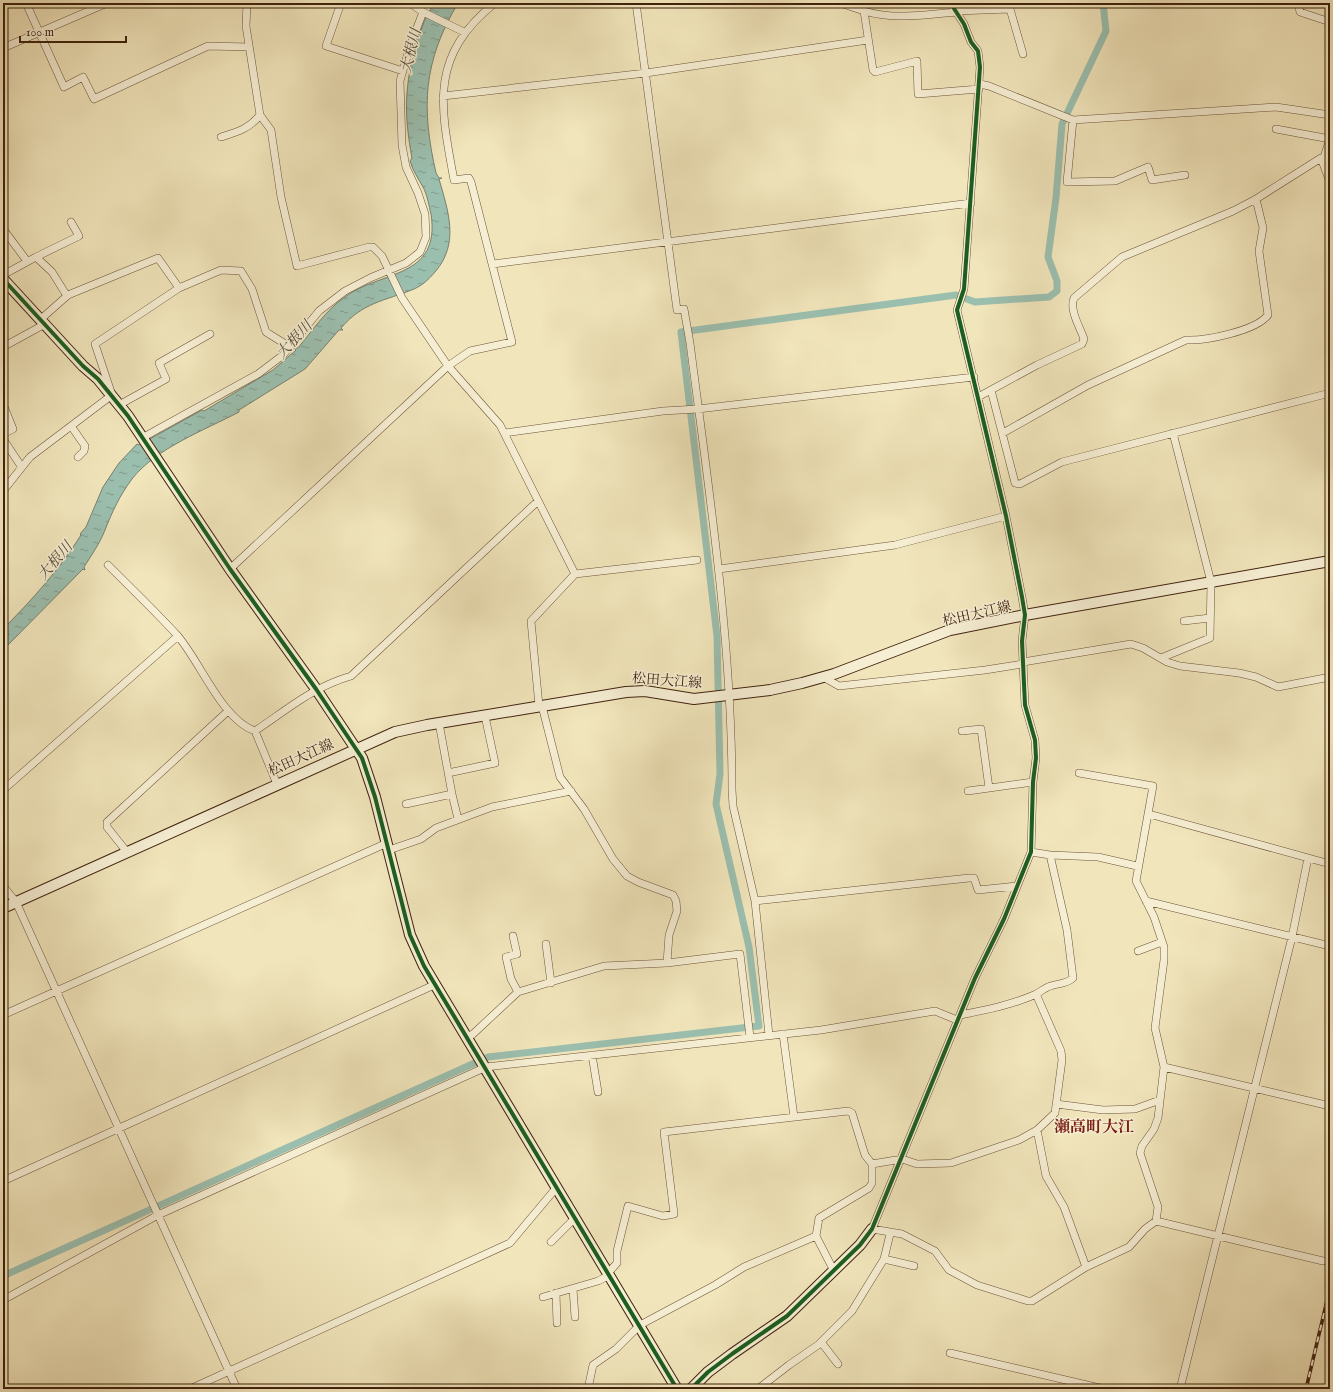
<svg xmlns="http://www.w3.org/2000/svg" width="1333" height="1392" viewBox="0 0 1333 1392" font-family="'IM FELL English','Noto Serif JP',serif">
<style>
.water{fill:url(#water-ripples);stroke:#77806e}
.lines{fill:none;stroke-linecap:round;stroke-linejoin:round}
.canal{stroke:#9bbfaf;stroke-width:7}
.street-casing{stroke:#6c5338;stroke-width:8}
.secondary-casing{stroke:#40220d;stroke-width:12}
.street{stroke:#f6eed3;stroke-width:7}
.secondary{stroke:#f6eed3;stroke-width:10}
.rail-casing{stroke:#40220d;stroke-width:3.5}
.rail{stroke:#f6eed3;stroke-width:2;stroke-dasharray:6;stroke-linecap:butt}
.cycleway-casing{stroke:#f6eed3;stroke-width:6}
.cycleway{stroke:#1b5e20;stroke-width:4}
.labels{text-anchor:middle;dominant-baseline:central;stroke-width:3;stroke-linejoin:round;paint-order:stroke}
.street-label{font-size:14px;fill:#40220d;stroke:#f6eed3}
.water-label{font-size:15px;font-style:italic;fill:#5b513e;stroke:#f6eed3}
.quarter-label{font-size:16px;font-weight:bold;fill:#7a1f14;stroke:#f6eed3}
</style>
<defs>
<pattern id="water-ripples" width="26" height="14" patternUnits="userSpaceOnUse"><rect width="26" height="14" fill="#9bbfaf"/><path d="M2 4q2-2 4 0t4 0M15 11q2-2 4 0t4 0" fill="none" stroke="#809b8d"/></pattern>
</defs>
<rect width="100%" height="100%" fill="#f1e5bb"/>
<filter id="stains"><feTurbulence type="fractalNoise" baseFrequency=".005" numOctaves="4"/><feColorMatrix values="0 0 0 0 .2 0 0 0 0 .09 0 0 0 0 .02 0 0 0 .5 -.17"/></filter>
<radialGradient id="worn" r=".72"><stop offset=".6" stop-color="#630" stop-opacity="0"/><stop offset="1" stop-color="#630" stop-opacity=".3"/></radialGradient>
<path class="water" d="M435,3h23c-35,59 -37,104 -22,170l3,5h3l-3,1c9,32 21,64 -4,93 -6,7 -12,13 -21,17 -29,12 -51,13 -73,39l2,2h-4l-34,39 -66,41v2c-34,18 -83,36 -107,67 -12,16 -20,33 -27,51 -5,13 -14,26 -21,37l1,3 -2,-1 -80,81v-21c29,-29 56,-59 78,-94l-1,-1 6,-7 17,-40 16,-24 18,-19 2,1 63,-35 2,1 69,-41 23,-20 -2,-2h4c14,-17 28,-38 47,-51 36,-27 96,-18 86,-83 -2,-8 -4,-20 -8,-27 -5,-9 -10,-16 -13,-26l2,-3c-8,-43 -8,-73 5,-116 4,-13 9,-28 18,-39z"/>
<g class="lines">
<path class="canal" d="M3,1276l485,-219 271,-31 -10,-79 -33,-143 4,-30 -3,-138 -36,-304 275,-37 19,7 74,-5 8,-6v-10l-9,-24 8,-59 6,-74 44,-93 -3,-28"/>
<defs>
<path id="street" d="M26,3l38,84 19,-10 11,22 114,-53 41,1
M247,3l-1,23 14,89 11,15 10,67 16,69 72,-19h4l9,9 20,42 46,68 52,59 75,149
M341,3l-15,43 77,25
M410,3l13,9 41,20
M636,3l41,307 7,-1 6,34c19,149 42,297 42,447l1,16 22,95 14,134
M840,3l24,8 9,59 2,2 42,-11 1,33 61,-5
M953,3v4l11,17 7,18 7,9 2,16 -16,222 -7,21 49,206 16,81 3,18 -3,26 3,64 10,35 1,18 -3,24 -2,70 -27,67 -29,59 -103,251 30,5 33,17 14,19 28,15 51,16h4l54,-34 43,-20 16,-18 11,-8 167,40
M1298,3l2,9 30,10
M864,11c30,9 62,4 92,1
M956,11l54,-2 13,45
M3,48l104,-45
M980,84l9,2 84,34 203,-13 54,8
M443,96l203,-23 222,-33
M1073,120l-6,62 48,-1 33,-14 4,13 33,-5
M1276,129l54,10
M221,137c16,-5 28,-8 39,-22
M1324,157l6,-18
M1321,158l9,24
M3,229l24,32
M36,257l43,-21 -8,-14
M493,264l478,-61
M3,275l33,-18 16,15 15,24
M41,319l27,-24 90,-37 21,30
M3,347l42,-23
M991,390l24,93 5,1 42,-22 268,-69
M978,397l59,-32 45,-21 2,-5c-4,-12 -15,-29 -10,-41l48,-41 111,-46 23,-12 65,-41 9,-3
M3,404l10,25 -10,5
M119,405l47,-26 -7,-16 51,-29
M71,426l14,20 -1,5 -6,6
M505,433l158,-22 35,-2 276,-32
M1003,433l85,-48 98,-45c19,1 70,-9 82,-25l-9,-64 4,-23 -7,-29
M142,438l116,-64 25,-19 36,-44 26,-20 25,-13 36,-15 14,-11 6,-15 -1,-23 -7,-21 -12,-26 -4,-22 -2,-64 10,-35 13,-34
M3,439l18,27
M3,491l27,-34 82,-62 -17,-51 84,-56 42,-18 20,1 11,18 14,43 24,15
M108,565c23,23 47,46 69,70 23,26 45,85 78,96 33,-22 58,-44 96,-55l187,-175
M230,569l218,-203 22,-15 42,-9 -41,-160 -2,-4 -15,2c-14,-75 -25,-124 41,-177
M719,569l176,-24 111,-29
M1184,621l26,-3
M1161,658l49,-20 1,-56 -38,-149
M1023,662l108,-18 12,4 24,14 13,4 59,7 17,4 22,10 52,-10
M823,677l16,9 146,-16 38,-6
M539,706l-8,-85 44,-47 122,-14
M542,706l18,71 24,32 29,50 14,17 11,6 35,13 3,6 1,10 -8,24 -2,28
M255,731l22,53
M962,731l19,-2 8,59
M448,773l47,-10 -10,-47
M1079,773l74,13 -17,95 18,36 10,30v13l-9,68 9,39 -6,51 -4,11 -12,17 -2,7 18,54 -2,14
M3,790l175,-154
M968,791l65,-9
M452,794l6,25
M406,804l46,-10 -13,-71
M1149,814l181,50
M389,850l32,-11 15,-11 56,-21 79,-16
M127,852l-20,-25v-5l121,-111
M1031,852l19,3 48,2 39,9
M3,886l13,16 221,487
M755,901l214,-23h5l4,12 39,-4
M1146,901l184,45
M513,936l4,18 -11,3 5,22 7,13
M546,944l5,39
M1138,951l24,-9
M3,1015l384,-172
M960,1015c25,-5 51,-10 74,-20 5,-2 9,-6 14,-8 8,-4 18,-2 25,-9l-6,-48 -17,-75
M783,1034l11,83
M467,1037l6,-3 45,-42 86,-26 63,-3 73,-9 10,83
M592,1055l6,37
M1164,1067l166,39
M1056,1104l47,6 32,-1 25,-9
M1037,1130l9,46 18,31 22,60
M872,1164l30,-5 15,5 34,-1 68,-23 18,-10 18,-17 7,-53 -1,-9 -25,-57
M3,1181l431,-196
M551,1242l24,-24
M884,1259l30,7
M608,1273l9,-10v-12l11,-45 35,10 11,-2 -10,-82 184,-21 4,2 13,42 7,9v19l-3,5 -50,30 -3,18
M573,1289l2,28
M556,1293l1,30
M543,1297l55,-16 12,-6
M3,1300l155,-85 328,-148 335,-37 114,-19 22,9
M821,1342l17,22
M950,1353l154,36
M190,1389l320,-146 47,-56
M588,1389l5,-24 23,-16 24,-24 75,-40 29,-18 72,-31 18,35
M758,1389l31,-24 29,-20 34,-34 32,-52 6,-25
M1180,1389l112,-452 16,-79"/>
<path id="secondary" d="M3,279l80,87 15,13 30,37 102,153 86,120 46,69 13,39 35,138 14,31 253,423
M3,908l392,-176 32,-7 199,-33 19,-1 49,8 76,-9 32,-7 32,-9 116,-44 75,-15 305,-54
M691,1389l17,-17 24,-18 55,-38 73,-71 12,-16"/>
</defs>
<use href="#street" class="street-casing"/>
<use href="#secondary" class="secondary-casing"/>
<use href="#street" class="street"/>
<use href="#secondary" class="secondary"/>
<defs>
<path id="rail" d="M1306,1389l24,-101"/>
</defs>
<use href="#rail" class="rail-casing"/>
<use href="#rail" class="rail"/>
<defs>
<path id="cycleway" d="M3,279l80,87 15,13 30,37 102,153 86,120 46,69 13,39 35,138 14,31 253,423
M691,1389l17,-17 24,-18 55,-38 73,-71 12,-16 103,-251 29,-59 27,-67 2,-70 3,-24 -1,-18 -10,-35 -3,-64 3,-26 -3,-18 -16,-81 -49,-206 7,-21 16,-222 -2,-16 -7,-9 -7,-18 -11,-17v-4"/>
</defs>
<use href="#cycleway" class="cycleway-casing"/>
<use href="#cycleway" class="cycleway"/>
</g>
<g class="labels">
<g class="street-label">
<text transform="translate(977 614) rotate(-13)">松田大江線</text>
<text transform="translate(667 681) rotate(4)">松田大江線</text>
<text transform="translate(301 758) rotate(-24)">松田大江線</text>
</g>
<g class="water-label">
<text transform="translate(411 51) rotate(-76)">大根川</text>
<text transform="translate(294 340) rotate(-47)">大根川</text>
<text transform="translate(55 561) rotate(-49)">大根川</text>
</g>
<g class="quarter-label">
<text x="1094" y="1128">瀬高町大江</text>
</g>
</g>
<rect width="1333" height="1392" fill="none" stroke="#f1e5bb" stroke-width="16"/>
<rect x="4" y="4" width="1325" height="1384" fill="none" stroke="#40220d" stroke-width="2"/>
<rect x="8" y="8" width="1317" height="1376" fill="none" stroke="#40220d"/>
<path d="M20 36v6h106v-6" fill="none" stroke="#40220d" stroke-width="2"/>
<text x="26" y="36" font-size="12" fill="#40220d" stroke="#f6eed3" stroke-width="3" paint-order="stroke">100 m</text>
<rect width="100%" height="100%" filter="url(#stains)"/>
<rect width="100%" height="100%" fill="url(#worn)"/>
</svg>
